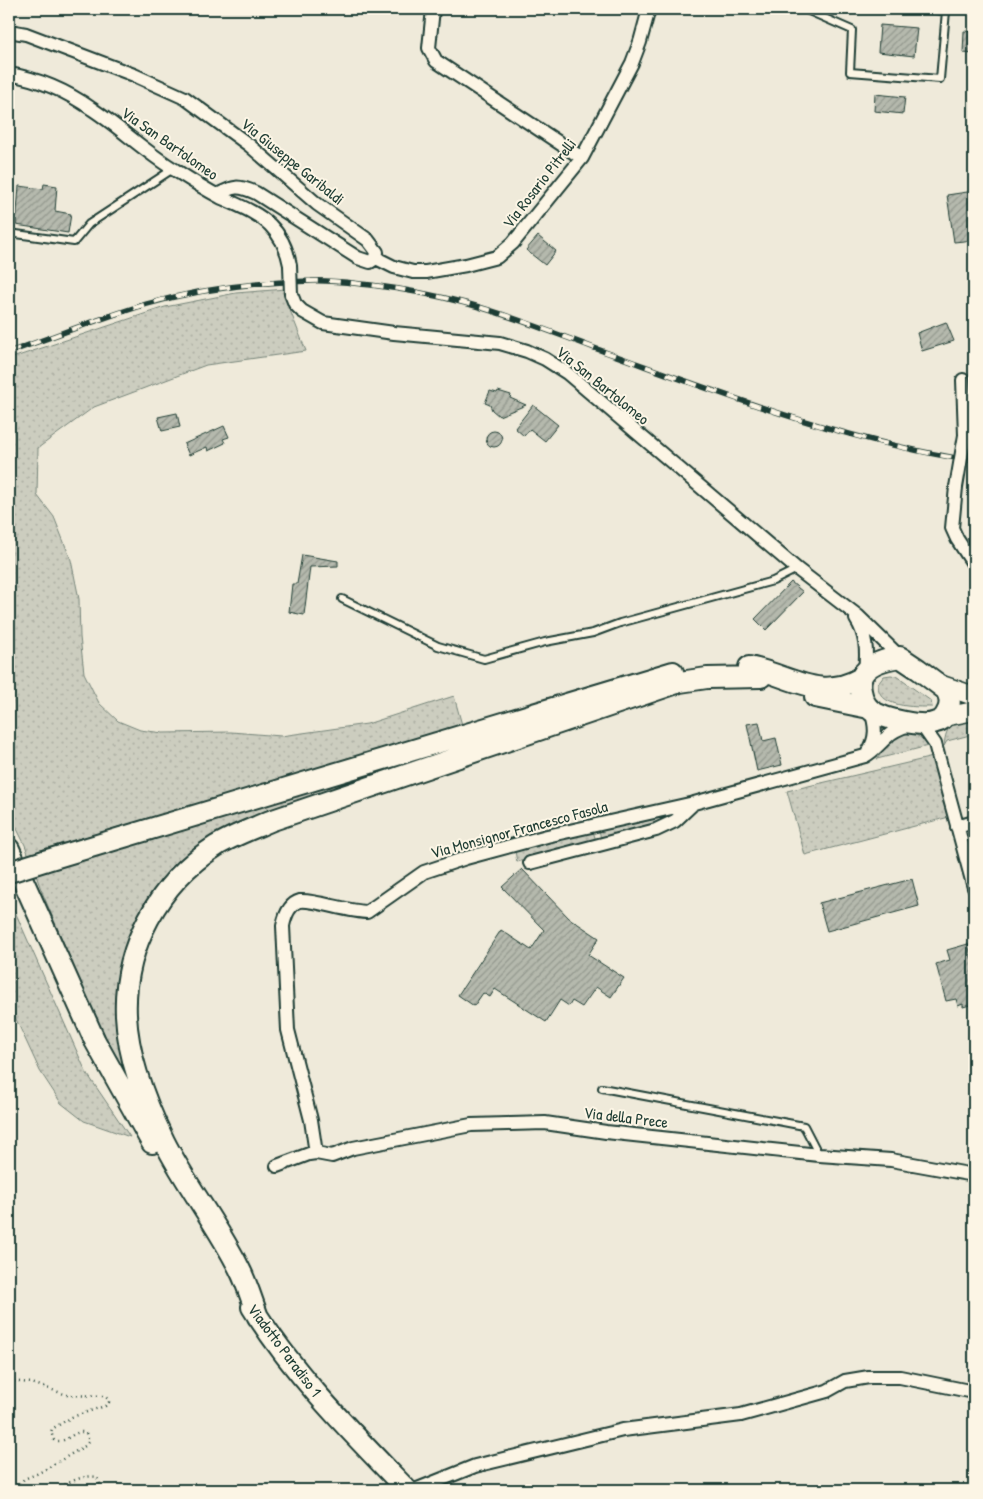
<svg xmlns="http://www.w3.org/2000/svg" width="983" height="1499" viewBox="0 0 983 1499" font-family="'Patrick Hand',sans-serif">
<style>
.grass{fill:url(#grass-dots);stroke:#76857a}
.building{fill:url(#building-hatch);stroke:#1f3d34}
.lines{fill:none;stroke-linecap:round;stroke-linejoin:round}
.service-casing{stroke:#1f3d34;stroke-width:10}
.minor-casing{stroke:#1f3d34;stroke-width:16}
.secondary-casing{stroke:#1f3d34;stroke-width:21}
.primary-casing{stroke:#1f3d34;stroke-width:24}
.path{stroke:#1f3d34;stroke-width:2.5;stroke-dasharray:1 4;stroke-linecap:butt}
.service{stroke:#fcf5e5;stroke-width:6}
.minor{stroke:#fcf5e5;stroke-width:12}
.secondary{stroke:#fcf5e5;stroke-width:18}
.primary{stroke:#fcf5e5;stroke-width:20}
.rail-casing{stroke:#1f3d34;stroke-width:5.5}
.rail{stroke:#fcf5e5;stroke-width:4;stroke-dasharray:11;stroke-linecap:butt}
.minor-bridge-casing{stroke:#1f3d34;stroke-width:16;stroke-linecap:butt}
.primary-bridge-casing{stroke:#1f3d34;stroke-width:24;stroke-linecap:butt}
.minor-bridge{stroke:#fcf5e5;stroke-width:12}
.primary-bridge{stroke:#fcf5e5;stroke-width:20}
.labels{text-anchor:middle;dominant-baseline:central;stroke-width:4;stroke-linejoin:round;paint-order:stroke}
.street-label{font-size:16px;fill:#1f3d34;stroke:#fcf5e5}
</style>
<defs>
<pattern id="grass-dots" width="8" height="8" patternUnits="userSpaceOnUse" patternTransform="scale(1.25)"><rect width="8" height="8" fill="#cccdbf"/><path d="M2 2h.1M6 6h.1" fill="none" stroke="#afb1a5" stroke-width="1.8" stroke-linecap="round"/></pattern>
<pattern id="building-hatch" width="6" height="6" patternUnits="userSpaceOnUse" patternTransform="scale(1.25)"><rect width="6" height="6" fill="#b5b9ad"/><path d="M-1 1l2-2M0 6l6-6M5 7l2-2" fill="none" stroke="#93988e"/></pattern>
</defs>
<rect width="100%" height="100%" fill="#efeada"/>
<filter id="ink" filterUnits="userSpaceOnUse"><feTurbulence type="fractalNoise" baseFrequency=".02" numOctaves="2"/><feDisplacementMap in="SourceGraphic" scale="10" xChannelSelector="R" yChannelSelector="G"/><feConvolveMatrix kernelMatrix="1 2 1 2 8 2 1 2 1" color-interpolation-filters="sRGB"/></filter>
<g filter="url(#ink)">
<path class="grass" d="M286,289v11l20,51 -100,14 -112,42 -56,41 -1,47 17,22 17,43 8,39 1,38 4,36 15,30 19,18 22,9 23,3 68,-1 50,4 86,-12 87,-28 8,29 -421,125 6,20 415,-125 -201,72 -112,83 -25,164 -3,1 -26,-48 -53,-125 -17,-47 -16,-32v-454l156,-52 71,-14z
M891,675l5,1 35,25 1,6c-17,0 -55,1 -54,-23l6,-8z
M974,716v18l-27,7 -3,5c2,-23 10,-25 30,-30z
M902,733c12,-1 19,3 26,13l-51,13 14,-19z
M933,757l16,60 -144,38 -18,-64z
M666,816l1,3 -14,8 -52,13 -2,-11z
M593,831l3,10 -79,21 -2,-11z
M9,898l77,174 44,65 -46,-16 -23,-18 -21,-32 -31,-67z"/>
<path class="building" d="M880,25l37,3 -3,28 -36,-4z
M964,31l10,1v22l-11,-1z
M875,94l30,3 -2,17 -29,-3z
M44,184l13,2 -2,25 16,3 -3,19 -52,-8 3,-39 24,3z
M974,191v49l-20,2 -7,-47z
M538,236l18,15 -11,14 -19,-15z
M946,322l8,19 -32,10 -5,-18z
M490,391l7,2 1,-2 13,4 -1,3 16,7 -27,11 -7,-6 -2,-5 -5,-2z
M533,405l25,20 -13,16 -15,-12 -6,7 -9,-8z
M177,413l3,14 -18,4 -4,-14z
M224,426l5,11 -6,2 2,4 -17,8 -1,-4 -18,8 -5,-11z
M486 439a8 8 0 1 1 16 0a8 8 0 1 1-16 0Z
M302,555l36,6v5l-28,1 -6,48 -15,-3 3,-28h5z
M791,582l12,10 -37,38 -11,-11z
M759,722l4,19 13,-3 6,27 -25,6 -10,-47z
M522,869l47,49 30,20 -11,17 36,23 -13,19 -15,-10 -14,20 -10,-6 -3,5 -9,-6 -14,22 -51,-33 -5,8 -7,-4 -9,13 -16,-11 43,-65 30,20 13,-20 -42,-43z
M912,879l7,27 -92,25 -8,-28z
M968,944l6,23v37l-11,3v-3l-5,2 -2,-7 -10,2 -10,-37 14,-4 -3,-10z"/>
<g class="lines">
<defs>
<path id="service" d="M804,9l48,21 -2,42 90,7 6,-68 -21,-2
M9,233l65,9 15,-18 84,-55
M342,599l96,47 46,13 61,-17 48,-9 27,-10 153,-42 24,-12
M602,1088l202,38 15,29"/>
<path id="minor" d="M433,9l-4,39 7,13 146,97
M9,31l17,3 108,41 51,23 64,47 68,59 51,36 9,12 -1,6 -6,4 -12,-4 -102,-65c-18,-8 -22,-7 -39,2
M9,74c29,5 59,18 83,35 29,19 53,43 83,61 14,9 30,19 45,27 17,8 37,15 50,28 11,11 17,24 20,40
M376,258l18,9 19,5h13l40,-7 31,-8 16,-14 69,-85 50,-95 8,-21 9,-33
M291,294l4,10 7,7 21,12 71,10 106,10 27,8 18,8 22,14 230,196 61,47 42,41
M963,380l2,55
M956,487l-4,41 5,11 17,26
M856,619c11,17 11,33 9,53
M921,724l14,20 39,144
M868,752c9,-14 8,-26 3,-41
M957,827l17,-5
M530,863l126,-33 19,-9 19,-18
M316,1153l-5,-33 -23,-90 -5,-104c2,-10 6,-22 17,-25 12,-2 50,11 67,11l57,-40 42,-14 81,-22 147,-33 171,-47c9,-5 14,-12 22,-19 6,-7 16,-10 25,-13
M277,1166l32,-12 7,-1 16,3 21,-8 118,-23 74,-2 61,9 213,23 72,5 83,15
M415,1490l60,-24 148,-36 118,-15 86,-24 18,-10 24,-4h31l74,15"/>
<path id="secondary" d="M942,685l32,11
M944,717l30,-6"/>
<path id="primary" d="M900,657l18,12 28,21c4,7 5,15 1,22 -2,5 -6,9 -11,10 -13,6 -52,-3 -64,-11 -9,-6 -13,-22 -11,-32 4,-15 26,-20 39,-22z
M749,667c41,8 70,35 112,11
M815,697l54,11
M9,849l86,192 57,102
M44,861l629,-189
M252,1307c41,67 100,126 155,183
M258,1317c-6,-16 -11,-34 -19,-49 -22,-44 -53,-83 -75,-127 -19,-39 -36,-82 -38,-126 -3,-67 33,-133 90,-169 16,-10 36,-17 54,-25l410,-139 27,-4 54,-1"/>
</defs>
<use href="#service" class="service-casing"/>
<use href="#minor" class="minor-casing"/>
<use href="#secondary" class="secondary-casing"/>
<use href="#primary" class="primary-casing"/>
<path class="path" d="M9,1381l23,2 35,12 37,1 4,3 1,3 -4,4 -33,11 -20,12 -1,3 3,8c13,5 20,-12 32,-7l3,8 -4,5 -46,27 -15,6 -5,6v5
M51,1490c16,-5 29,-16 46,-13l3,7 -2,6"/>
<use href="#service" class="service"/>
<use href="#minor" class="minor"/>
<use href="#secondary" class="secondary"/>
<use href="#primary" class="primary"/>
<defs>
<path id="rail" d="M9,352c46,-16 91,-34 138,-48 53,-15 109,-22 164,-23 20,-1 40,2 60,4 32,4 64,10 94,18 49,13 96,33 143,50 120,43 239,89 366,108"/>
</defs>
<use href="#rail" class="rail-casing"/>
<use href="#rail" class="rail"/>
<defs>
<path id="minor-bridge" d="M290,265l1,29
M956,487l9,-52"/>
<path id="primary-bridge" d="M9,872l35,-11"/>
</defs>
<use href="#minor-bridge" class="minor-bridge-casing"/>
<use href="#primary-bridge" class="primary-bridge-casing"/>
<use href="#minor-bridge" class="minor-bridge"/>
<use href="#primary-bridge" class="primary-bridge"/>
</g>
</g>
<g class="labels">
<g class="street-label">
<text transform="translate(170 143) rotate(35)">Via San Bartolomeo</text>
<text transform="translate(293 161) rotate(39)">Via Giuseppe Garibaldi</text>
<text transform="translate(539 183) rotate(-52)">Via Rosario Pitrelli</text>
<text transform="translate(603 385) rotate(39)">Via San Bartolomeo</text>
<text transform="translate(519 829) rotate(-15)">Via Monsignor Francesco Fasola</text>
<text transform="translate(626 1117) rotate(7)">Via della Prece</text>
<text transform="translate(285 1350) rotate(53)">Viadotto Paradiso 1</text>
</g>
</g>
<rect width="983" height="1499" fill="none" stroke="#fcf5e5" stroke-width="30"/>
<rect x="15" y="15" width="953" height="1469" fill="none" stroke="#1f3d34" stroke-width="2" filter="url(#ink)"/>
</svg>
